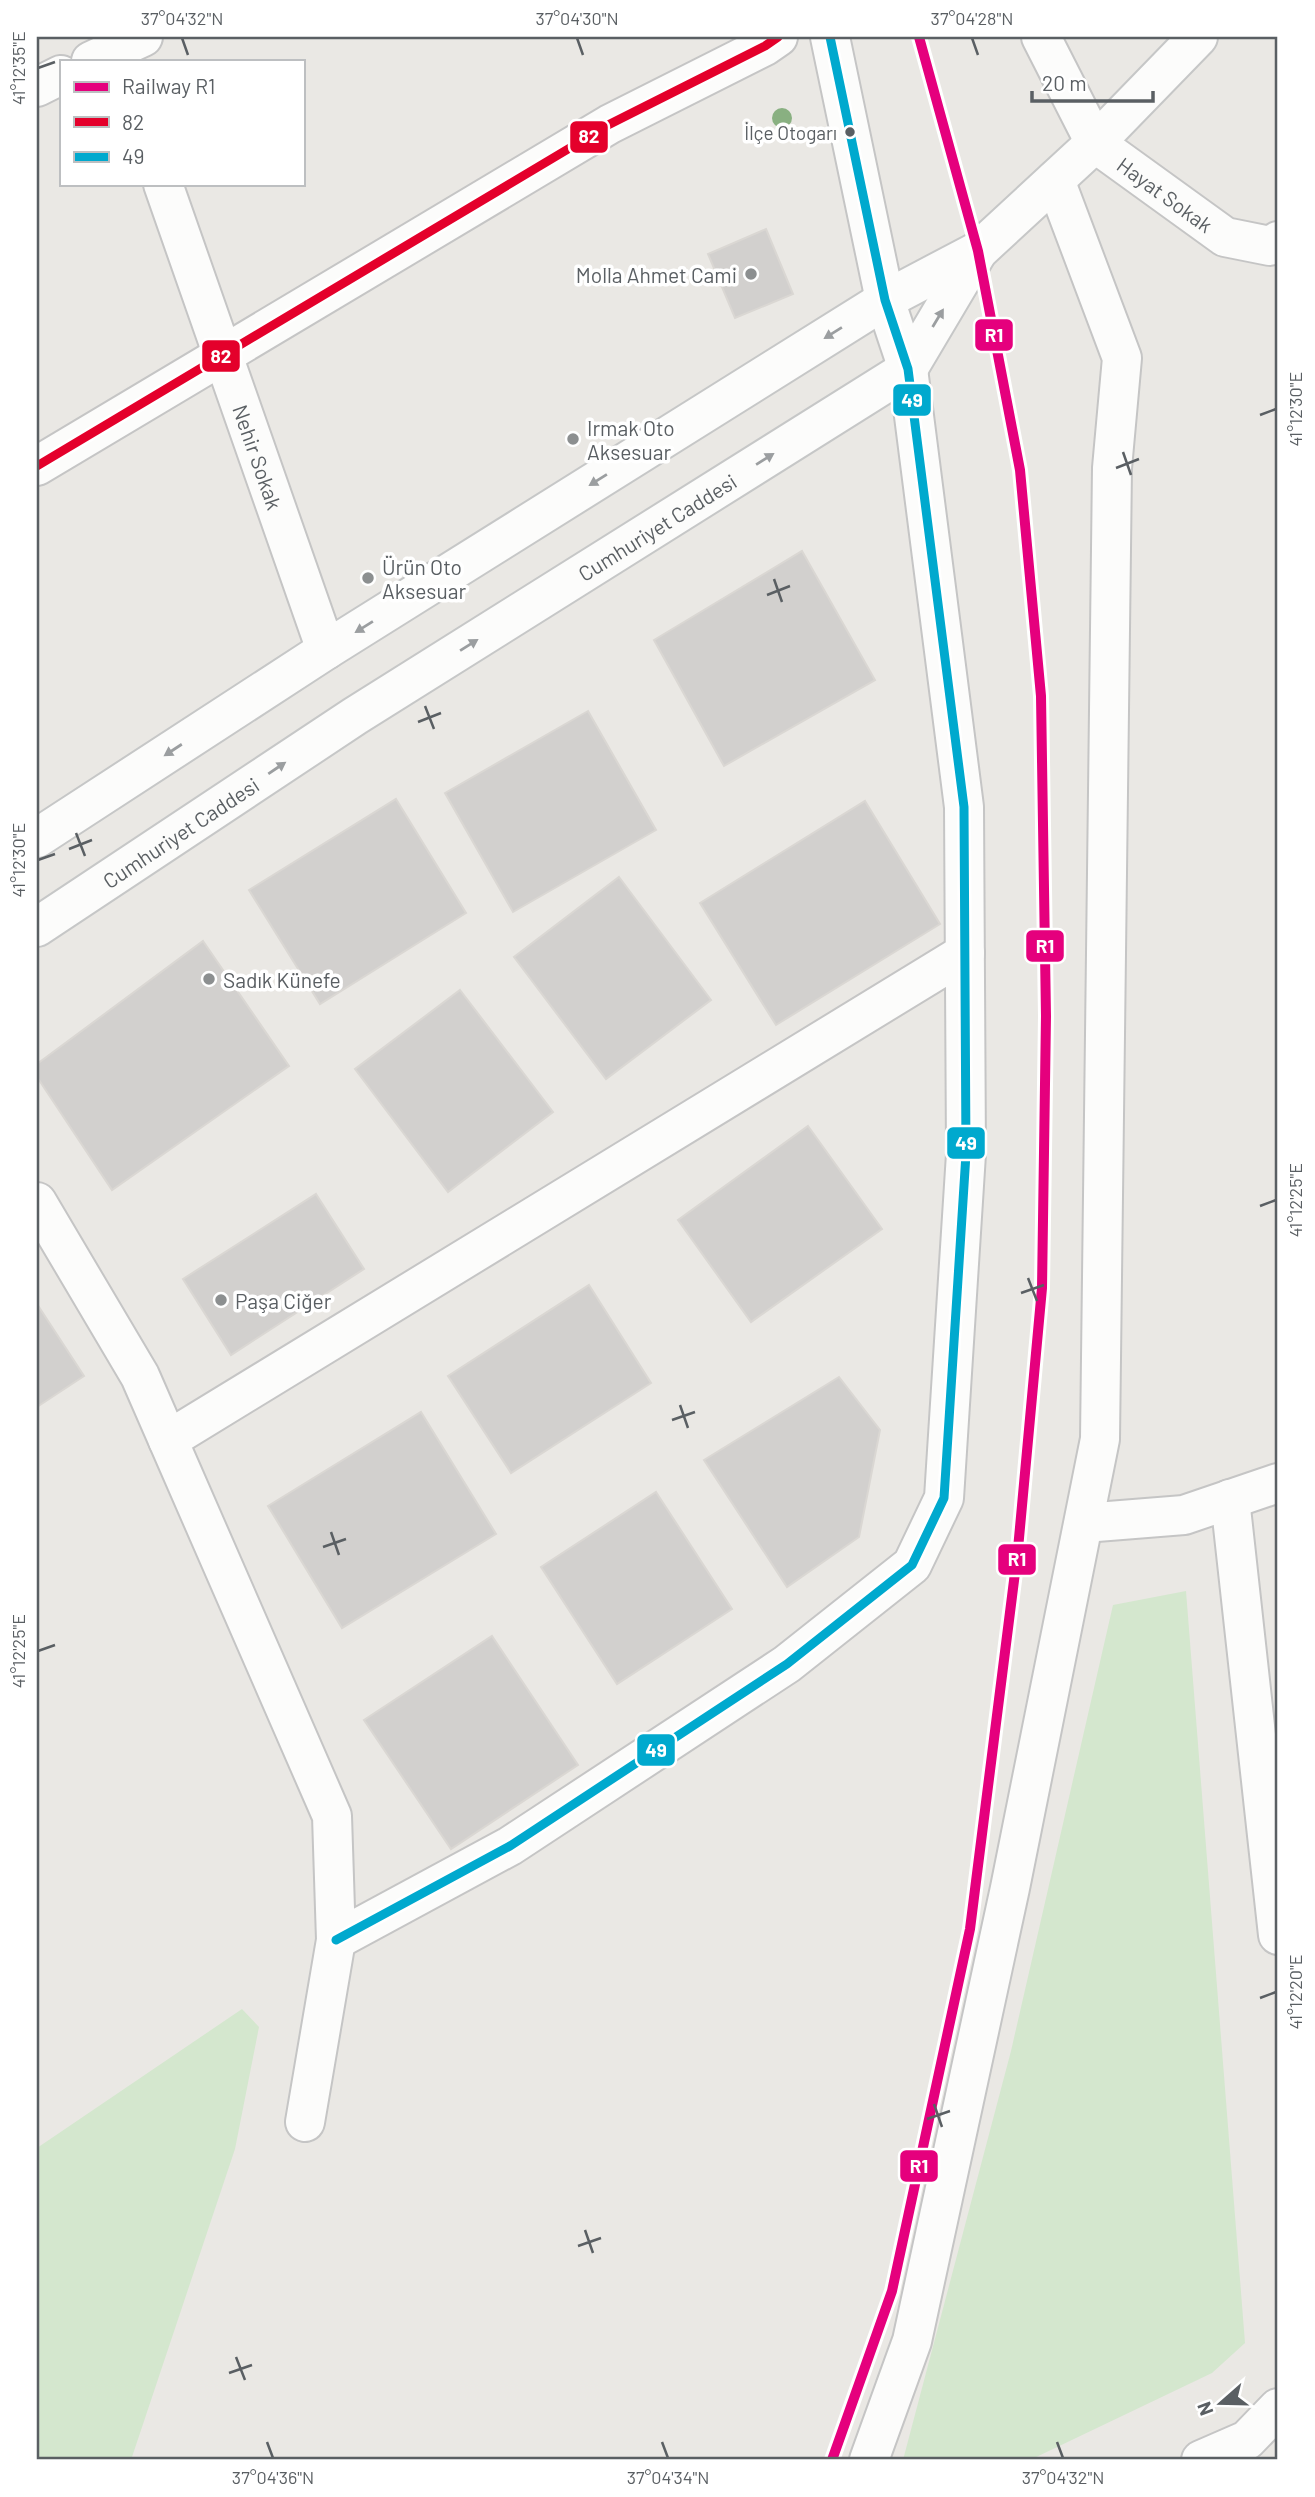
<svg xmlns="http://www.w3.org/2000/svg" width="1315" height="2497" viewBox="0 0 1315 2497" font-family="Barlow,sans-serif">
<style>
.green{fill:#d4e7ce}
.building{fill:#d2d0ce;stroke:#dad7d3;stroke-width:2}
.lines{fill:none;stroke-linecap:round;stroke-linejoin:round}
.minor-casing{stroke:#c5c5c5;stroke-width:42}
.tertiary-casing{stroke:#c5c5c5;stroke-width:42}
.secondary-casing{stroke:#c6c7c7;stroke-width:42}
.minor{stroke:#fcfcfb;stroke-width:38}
.tertiary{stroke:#fcfcfb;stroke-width:38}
.secondary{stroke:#fcfcfb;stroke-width:38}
.bus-1-casing{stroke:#fff;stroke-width:14}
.bus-2-casing{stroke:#fff;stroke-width:14}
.bus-1{stroke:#e4002b;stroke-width:9}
.bus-2{stroke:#00a9ce;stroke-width:9}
.rail-1-casing{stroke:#fff;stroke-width:16}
.rail-1{stroke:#e5007d;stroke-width:10}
.tree{fill:#89b081}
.oneway{fill:#9b9ea0}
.ticks{fill:none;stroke:#5a5f63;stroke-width:2.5}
.bus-dot{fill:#5a5f63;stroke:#fff;stroke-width:2.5}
.poi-dot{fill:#8c8f90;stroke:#fff;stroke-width:2.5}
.labels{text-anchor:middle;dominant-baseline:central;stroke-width:7;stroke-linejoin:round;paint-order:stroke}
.bus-label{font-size:19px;fill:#5a5f63;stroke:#fff;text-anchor:end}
.street-label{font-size:21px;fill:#5a5f63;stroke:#fff}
.poi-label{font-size:21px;fill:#5a5f63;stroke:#fff;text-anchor:start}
.line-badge{stroke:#fff;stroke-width:2.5}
.badge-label{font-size:19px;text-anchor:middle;font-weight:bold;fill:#fff}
.neatline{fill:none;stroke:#5a5f63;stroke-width:2.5}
.ticks-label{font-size:18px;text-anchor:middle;fill:#5a5f63}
</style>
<rect width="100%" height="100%" fill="#eae8e4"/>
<path class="green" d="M1186,1591l59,752 -33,30 -182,87h-127l108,-409 102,-446z
M242,2009l17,18 -24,122 -104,311h-94v-312z"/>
<path class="building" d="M766,229l27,65 -58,24 -27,-64z
M802,551l73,129 -151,86 -70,-126z
M588,711l68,119 -143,82 -68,-119z
M396,799l70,114 -146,91 -71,-114z
M865,801l75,123 -164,101 -76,-122z
M619,877l92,123 -105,79 -92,-122z
M203,941l86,125 -177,124 -75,-113v-13z
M460,990l93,122 -105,80 -93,-123z
M808,1126l74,103 -131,93 -73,-102z
M316,1194l48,75 -133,86 -48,-76z
M589,1285l62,98 -140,90 -63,-97z
M37,1304l47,72 -47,31z
M839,1377l41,53 -21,107 -72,50 -83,-127z
M421,1412l75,122 -154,94 -74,-122z
M656,1492l76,117 -115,75 -76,-117z
M492,1636l86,129 -127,84 -87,-129z"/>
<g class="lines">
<defs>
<g id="minor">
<path id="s1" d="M1041,37l54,106 130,94 45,9 8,-5"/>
<path id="s2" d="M163,184l163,466"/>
<path d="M37,466l573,-342 155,-78 13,-9"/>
<path d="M37,1202l103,174 192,440 4,124 -31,182"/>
<path d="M168,1440l797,-487"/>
<path d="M1230,1499l48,436"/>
<path d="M1084,1523l100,-8 94,-32"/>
<path d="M336,1940l174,-94 277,-182 125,-99 32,-67 22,-344 -2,-347 -56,-438"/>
<path d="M869,2460l43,-119 98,-453 90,-449 12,-971 10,-110 -67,-178"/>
<path d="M1201,2460l46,-20 31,-32"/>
</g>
<path id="tertiary" d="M830,37l55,263 23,69
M91,61l52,-24
M37,87l24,-12"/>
<g id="secondary">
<path d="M37,838l289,-188 559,-350 93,-49"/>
<path id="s3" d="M37,927l318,-211 553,-347 70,-118 117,-108 103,-106"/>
</g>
</defs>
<use href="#minor" class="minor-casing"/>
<use href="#tertiary" class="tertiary-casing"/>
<use href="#secondary" class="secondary-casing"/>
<use href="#minor" class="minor"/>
<use href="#tertiary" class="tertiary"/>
<use href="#secondary" class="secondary"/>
<defs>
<path id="bus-1" d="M37,466l573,-342 155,-78 13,-9"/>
<path id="bus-2" d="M336,1940l174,-94 277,-182 125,-99 32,-67 22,-344 -2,-347 -56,-438 -23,-69 -55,-263"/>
</defs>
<use href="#bus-1" class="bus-1-casing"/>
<use href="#bus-2" class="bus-2-casing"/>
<use href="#bus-1" class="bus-1"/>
<use href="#bus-2" class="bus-2"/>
<defs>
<path id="rail-1" d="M832,2460l60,-169 78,-362 48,-380 24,-261 4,-272 -5,-320 -21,-226 -42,-219 -59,-214"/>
</defs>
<use href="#rail-1" class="rail-1-casing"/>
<use href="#rail-1" class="rail-1"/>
</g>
<circle class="tree" cx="782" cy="118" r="10"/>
<defs><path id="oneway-solid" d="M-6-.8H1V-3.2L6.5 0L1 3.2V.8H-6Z" transform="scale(1.75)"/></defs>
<g class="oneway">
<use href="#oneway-solid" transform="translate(938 318) rotate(-59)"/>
<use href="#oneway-solid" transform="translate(833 333) rotate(148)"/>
<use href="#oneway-solid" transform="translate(765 459) rotate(-32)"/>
<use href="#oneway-solid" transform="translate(598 480) rotate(148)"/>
<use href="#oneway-solid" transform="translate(364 627) rotate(148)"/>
<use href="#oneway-solid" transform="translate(469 645) rotate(-32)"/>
<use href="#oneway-solid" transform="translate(173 750) rotate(147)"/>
<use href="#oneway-solid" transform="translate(277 768) rotate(-34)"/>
</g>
<path class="ticks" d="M182,38l6,17M577,38l6,17M972,38l6,17M38,68l17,-6M1260,415l16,-6M1123,452l8,23M1116,468l23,-9M774,579l8,23M767,595l23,-9M425,706l9,23M418,722l23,-9M76,833l9,23M69,849l23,-9M38,860l17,-6M1260,1206l16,-6M1028,1278l9,23M1021,1293l23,-8M680,1405l8,23M672,1420l23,-8M331,1532l8,23M323,1547l23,-8M38,1651l17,-6M1260,1998l16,-6M934,2104l8,23M927,2119l23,-8M585,2230l8,23M578,2246l23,-8M236,2357l9,23M229,2373l23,-8M267,2442l6,16M662,2442l6,16M1057,2442l6,16"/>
<circle class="bus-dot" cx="850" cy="132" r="6"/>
<g class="poi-dot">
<circle cx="751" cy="274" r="7"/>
<circle cx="573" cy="439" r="7"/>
<circle cx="368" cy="578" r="7"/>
<circle cx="209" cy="979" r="7"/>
<circle cx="221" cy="1300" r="7"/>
</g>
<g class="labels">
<g class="bus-label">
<text x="837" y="132">İlçe Otogarı</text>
</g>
<g class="street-label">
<text stroke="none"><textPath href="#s1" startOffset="206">Hayat Sokak</textPath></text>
<text stroke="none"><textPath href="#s2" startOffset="289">Nehir Sokak</textPath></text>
<text stroke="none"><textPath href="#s3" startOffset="738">Cumhuriyet Caddesi</textPath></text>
<text stroke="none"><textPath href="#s3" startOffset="172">Cumhuriyet Caddesi</textPath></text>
</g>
<g class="poi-label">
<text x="737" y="274" text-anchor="end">Molla Ahmet Cami</text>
<text x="587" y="427">Irmak Oto<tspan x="587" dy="24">Aksesuar</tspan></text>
<text x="382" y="566">Ürün Oto<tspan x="382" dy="24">Aksesuar</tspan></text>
<text x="223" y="979">Sadık Künefe</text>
<text x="235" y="1300">Paşa Ciğer</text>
</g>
</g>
<g class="line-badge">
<rect x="569" y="120" width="40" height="34" rx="7" fill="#e4002b"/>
<rect x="974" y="318" width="40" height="34" rx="7" fill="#e5007d"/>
<rect x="201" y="339" width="40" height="34" rx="7" fill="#e4002b"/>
<rect x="892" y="383" width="40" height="34" rx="7" fill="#00a9ce"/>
<rect x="1025" y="929" width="40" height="34" rx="7" fill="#e5007d"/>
<rect x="946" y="1126" width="40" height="34" rx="7" fill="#00a9ce"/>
<rect x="997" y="1543" width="40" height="33" rx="7" fill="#e5007d"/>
<rect x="636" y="1733" width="40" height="34" rx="7" fill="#00a9ce"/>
<rect x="899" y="2149" width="40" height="34" rx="7" fill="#e5007d"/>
</g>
<g class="badge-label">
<text x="589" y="143">82</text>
<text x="994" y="342">R1</text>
<text x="221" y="363">82</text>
<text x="912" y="407">49</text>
<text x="1045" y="953">R1</text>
<text x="966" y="1150">49</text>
<text x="1017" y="1566">R1</text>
<text x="656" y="1757">49</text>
<text x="919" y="2173">R1</text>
</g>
<rect width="1315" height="2497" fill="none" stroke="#ffffff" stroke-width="77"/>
<rect x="60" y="60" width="245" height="126" fill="#ffffff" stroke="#bdbfc1" stroke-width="2"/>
<rect x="74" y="82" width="35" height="10" fill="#e5007d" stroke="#bdbfc1" stroke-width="2"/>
<text x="122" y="94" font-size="21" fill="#5a5f63">Railway R1</text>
<rect x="74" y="117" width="35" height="10" fill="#e4002b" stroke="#bdbfc1" stroke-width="2"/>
<text x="122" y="130" font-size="21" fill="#5a5f63">82</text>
<rect x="74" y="152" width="35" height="10" fill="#00a9ce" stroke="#bdbfc1" stroke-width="2"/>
<text x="122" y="164" font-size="21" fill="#5a5f63">49</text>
<g transform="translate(1221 2403) rotate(250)" stroke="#ffffff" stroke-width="5" paint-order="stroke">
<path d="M0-5L12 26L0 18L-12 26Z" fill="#5a5f63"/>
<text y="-10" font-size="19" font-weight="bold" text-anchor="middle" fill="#5a5f63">N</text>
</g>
<path d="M1032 91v10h121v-10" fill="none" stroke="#5a5f63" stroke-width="3.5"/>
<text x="1042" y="91" font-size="21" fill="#5a5f63" stroke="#ffffff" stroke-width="5" paint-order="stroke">20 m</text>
<rect x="38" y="38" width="1238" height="2420" class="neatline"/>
<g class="ticks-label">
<text x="182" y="25">37°04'32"N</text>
<text x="577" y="25">37°04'30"N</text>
<text x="972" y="25">37°04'28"N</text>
<text transform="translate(19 68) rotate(-90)" y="6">41°12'35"E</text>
<text transform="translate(1296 409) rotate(-90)" y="6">41°12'30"E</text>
<text transform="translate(19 860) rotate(-90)" y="6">41°12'30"E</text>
<text transform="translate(1296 1200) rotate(-90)" y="6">41°12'25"E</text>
<text transform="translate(19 1651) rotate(-90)" y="6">41°12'25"E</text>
<text transform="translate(1296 1992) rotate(-90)" y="6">41°12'20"E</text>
<text x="273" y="2484">37°04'36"N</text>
<text x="668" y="2484">37°04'34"N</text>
<text x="1063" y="2484">37°04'32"N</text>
</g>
</svg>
